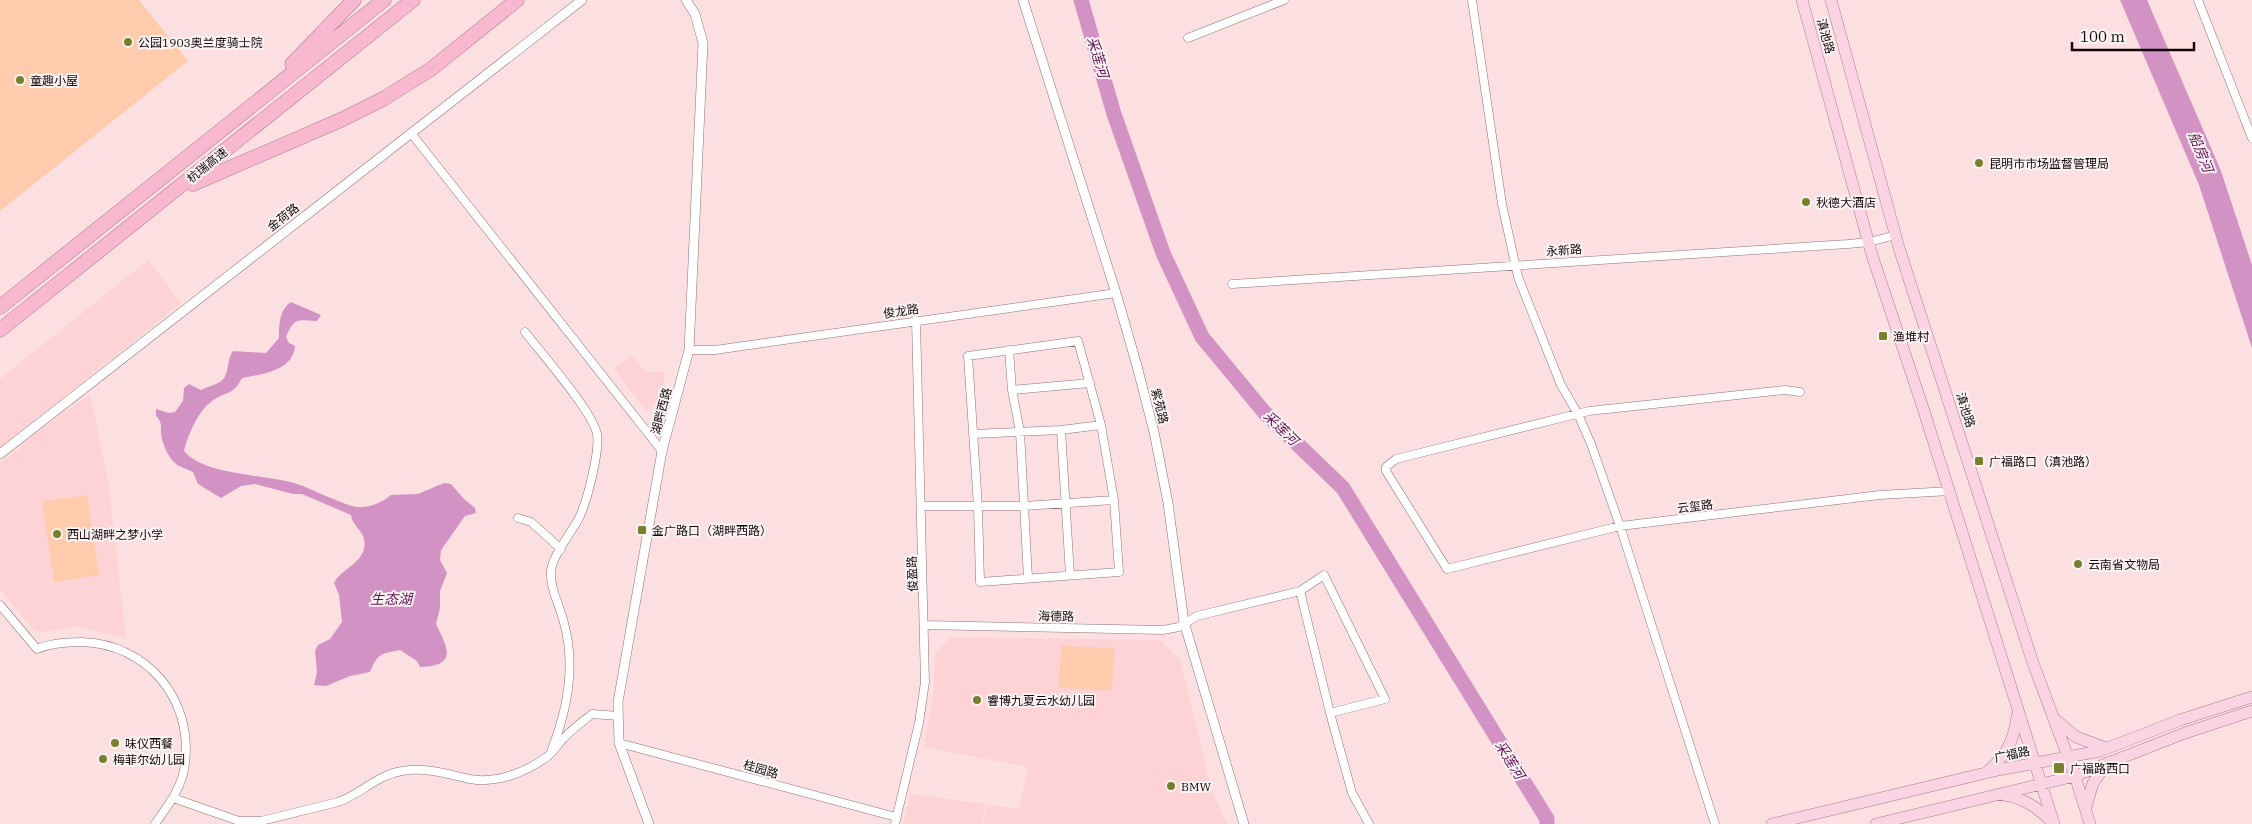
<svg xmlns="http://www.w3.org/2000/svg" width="2252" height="824" viewBox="0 0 2252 824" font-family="'IBM Plex Serif','Noto Sans SC',serif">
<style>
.built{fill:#fed3d5}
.green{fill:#feccac}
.water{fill:#d292c3}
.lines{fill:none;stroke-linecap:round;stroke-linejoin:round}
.river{stroke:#d292c3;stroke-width:15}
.minor-casing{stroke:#8f7172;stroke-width:9}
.tertiary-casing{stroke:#8f7172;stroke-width:10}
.primary-casing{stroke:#a87b8b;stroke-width:12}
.motorway-casing{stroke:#a87b8b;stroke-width:15}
.minor{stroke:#fff;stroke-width:8}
.tertiary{stroke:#fff;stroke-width:9}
.primary{stroke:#fbd4e3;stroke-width:11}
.motorway{stroke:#f8b8d0;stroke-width:14}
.poi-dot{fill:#77802c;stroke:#faf3f3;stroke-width:2}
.labels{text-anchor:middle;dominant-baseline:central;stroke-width:4;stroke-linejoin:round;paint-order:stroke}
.street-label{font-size:12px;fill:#14090a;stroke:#faf3f3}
.poi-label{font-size:12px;fill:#14090a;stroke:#faf3f3;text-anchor:start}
.water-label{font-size:14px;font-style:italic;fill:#5f1353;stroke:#faf3f3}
</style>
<rect width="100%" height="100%" fill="#fce0e1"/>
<path class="built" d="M148,260l33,43 -181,145v-69z
M631,355l15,17h19l-3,25 -16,14 -32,-43z
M90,394l18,85 18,159 -52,-12 -27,6 -12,-1 -35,-41v-127l20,-15v-3z
M951,637l208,3 21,20 32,131 15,33h-244l5,-19 31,4 9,-42 -104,-20 9,-51 2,-42z
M910,794l76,10 -4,20h-79z"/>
<path class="green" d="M0,0h139l49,61 -188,150z
M87,495l12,80 -45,7 -12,-80z
M1061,646l53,2 -2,42 -53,-2z"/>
<path class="water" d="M2120,0h27l74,171 31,94v83l-53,-163z
M291,302l30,13 -4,6c-19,-1 -23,-4 -31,16l3,6 6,3c-2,25 -33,28 -53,32 -10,19 -15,12 -30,23 -14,10 -24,34 -28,50 20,25 85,23 116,34 14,5 44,20 57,22 12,1 25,-4 34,-12l27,-1 26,-11 7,1 13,15 11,9 1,5 -11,3 -24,34 -1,10 7,13 -7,18v17l-4,16c11,23 23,42 -16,43l-3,-6 -17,-11c-20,4 -22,3 -30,22l-20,4 -24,10 -12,-1 3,-13 -2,-21 3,-6 12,-6 12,-17 -3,-27 -5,-12c7,-15 35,-21 30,-44 -2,-9 -12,-14 -13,-24l-49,-21h-9l-38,-10 -14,2 -20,12 -23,-14 -5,-12c-5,-3 -14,-5 -18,-9 -7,-6 -13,-20 -14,-29 0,-9 1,-12 -5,-18v-7l13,4 6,-1 8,-11 1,-13 5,-4 12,6c6,-3 14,-5 19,-8 10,-6 6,-22 13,-31l33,2 13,-15c0,-13 0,-28 12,-36z"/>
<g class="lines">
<path class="river" d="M1081,0l33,114 49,139 39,84 62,75 79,76 204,331v5"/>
<defs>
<path id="minor" d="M1472,0l30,204 16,73 43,108 17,29 13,30 29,82 95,298
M2198,0l54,138
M1188,38l96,-38
M411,133l251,318
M1232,284l616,-40 21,-2 27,-7
M525,332c16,21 68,80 72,102 3,17 -10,68 -18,84 -7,14 -28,39 -28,54 -1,17 9,34 13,51 12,43 4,85 -12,126
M1078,341l23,84 13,75 5,72 -139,10 -2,-75 -10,-151z
M689,350h26l401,-57
M1009,350l3,40
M1800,392l-15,-2 -196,21 -193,48 -10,8v4l61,98 173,-43 260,-31 70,-4
M973,434l88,-4
M922,506h102l90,-6
M518,518l13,4 30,27
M1070,575l-9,-145 40,-5
M1028,578l-8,-146 -8,-42 78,-7
M0,605l37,44c14,-6 29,-7 45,-7 65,2 111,57 103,121 -2,24 -17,42 -30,61
M925,625l238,5 16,-3 18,-11 103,-25
M1330,713l55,-14 -61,-124 -24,16 30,122 22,80 17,31
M619,743l277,74
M173,798l66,23h22l77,-19c23,-8 39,-27 64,-31 24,-4 45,3 68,8 26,5 57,-7 78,-23 6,-5 10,-12 15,-17 8,-9 19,-17 29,-25l26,2
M895,824l24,-101 6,-41 -9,-362"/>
<path id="tertiary" d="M1023,0l93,293 21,73 17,66 14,71 16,119 60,202
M0,454l582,-454
M649,824l-30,-81 -1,-41 44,-251 27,-101 14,-307 -8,-29 -9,-14"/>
<path id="primary" d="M1802,0l70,255 51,153 131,416
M1831,0l68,248 133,412 43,116 15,48
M2056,720l20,17 30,11
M1988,771c19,-16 26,-31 29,-55
M2004,795c20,3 34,13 48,27
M2086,807l7,-24 14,-20
M1772,824l226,-54 102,-19 80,-31 72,-23
M1876,824l199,-48 110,-43 67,-22"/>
<path id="motorway" d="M292,64l62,-64
M193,184l150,-65 40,-20 48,-30 86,-69
M0,307l384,-307
M0,330l413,-330"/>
</defs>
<use href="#minor" class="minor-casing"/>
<use href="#tertiary" class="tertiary-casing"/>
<use href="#primary" class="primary-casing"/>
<use href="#motorway" class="motorway-casing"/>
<use href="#minor" class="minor"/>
<use href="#tertiary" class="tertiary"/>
<use href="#primary" class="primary"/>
<use href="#motorway" class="motorway"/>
</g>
<g class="poi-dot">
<circle cx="128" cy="42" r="5"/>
<circle cx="20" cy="80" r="5"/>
<circle cx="1979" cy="163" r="5"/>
<circle cx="1806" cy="202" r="5"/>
<rect x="1878" y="331" width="10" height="10" rx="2.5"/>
<rect x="1974" y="456" width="10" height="10" rx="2.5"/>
<rect x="637" y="525" width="10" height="10" rx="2.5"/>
<circle cx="57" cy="534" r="5"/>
<circle cx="2078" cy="564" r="5"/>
<circle cx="977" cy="700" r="5"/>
<circle cx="115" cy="743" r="5"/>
<circle cx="103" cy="759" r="5"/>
<rect x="2053" y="762" width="12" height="12" rx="2.5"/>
<circle cx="1171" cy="786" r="5"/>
</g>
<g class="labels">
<g class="street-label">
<text transform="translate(1826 36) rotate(75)">滇池路</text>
<text transform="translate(207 165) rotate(-39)">杭瑞高速</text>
<text transform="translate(283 217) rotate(-38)">金荷路</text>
<text transform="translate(1564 250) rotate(-4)">永新路</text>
<text transform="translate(901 311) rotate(-8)">俊龙路</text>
<text transform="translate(1160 406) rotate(76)">紫苑路</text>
<text transform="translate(1966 410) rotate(72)">滇池路</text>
<text transform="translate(661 411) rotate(-75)">湖畔西路</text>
<text transform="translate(1695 506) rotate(-7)">云玺路</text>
<text transform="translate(912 574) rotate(-92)">俊盈路</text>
<text transform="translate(1056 616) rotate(1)">海德路</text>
<text transform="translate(2012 754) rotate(-12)">广福路</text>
<text transform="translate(761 769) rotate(16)">桂园路</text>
</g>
<g class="poi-label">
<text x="138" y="42">公园1903奥兰度骑士院</text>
<text x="30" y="80">童趣小屋</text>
<text x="1989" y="163">昆明市市场监督管理局</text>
<text x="1816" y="202">秋德大酒店</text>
<text x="1893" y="336">渔堆村</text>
<text x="1989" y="461">广福路口（滇池路）</text>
<text x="652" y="530">金广路口（湖畔西路）</text>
<text x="67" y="534">西山湖畔之梦小学</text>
<text x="2088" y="564">云南省文物局</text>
<text x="987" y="700">睿博九夏云水幼儿园</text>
<text x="125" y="743">味仪西餐</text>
<text x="113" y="759">梅菲尔幼儿园</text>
<text x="2070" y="768">广福路西口</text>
<text x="1181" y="786">BMW</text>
</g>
<g class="water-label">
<text transform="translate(1098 57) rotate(73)">采莲河</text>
<text transform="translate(2201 152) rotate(68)">船房河</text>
<text transform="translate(1281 428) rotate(44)">采莲河</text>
<text x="391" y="599">生态湖</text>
<text transform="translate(1510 760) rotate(58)">采莲河</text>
</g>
</g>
<path d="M2072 42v8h122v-8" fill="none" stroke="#14090a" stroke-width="2.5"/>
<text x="2080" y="42" font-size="15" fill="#14090a" stroke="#faf3f3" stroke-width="4" paint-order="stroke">100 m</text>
</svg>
